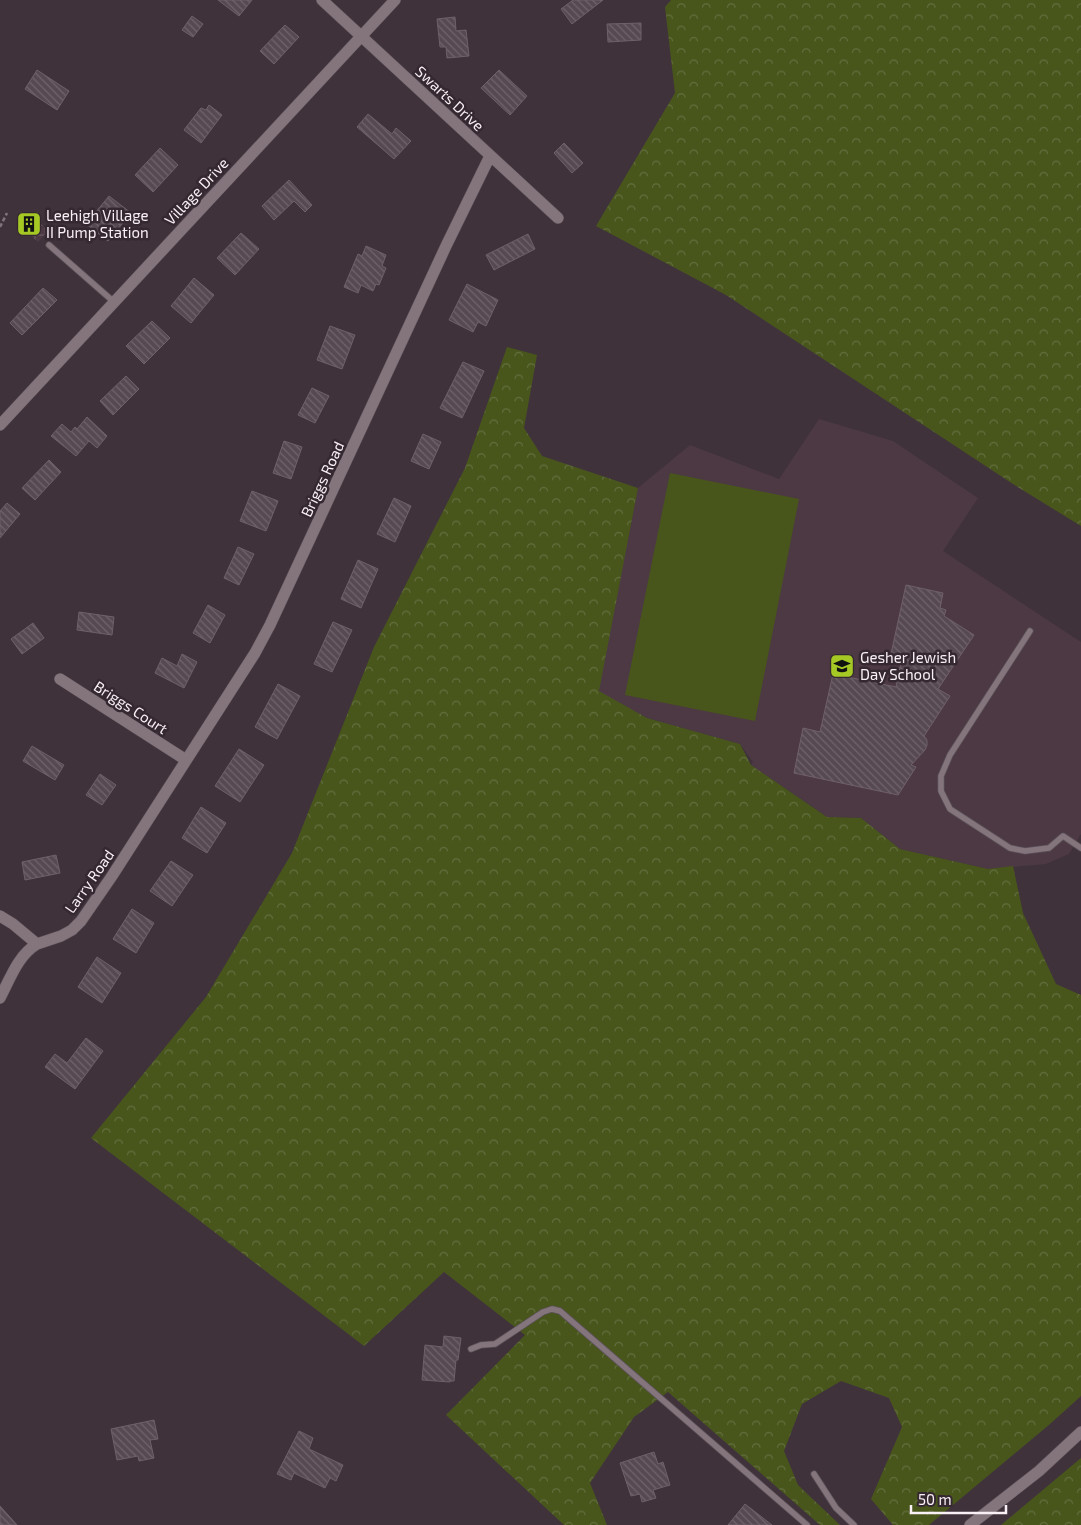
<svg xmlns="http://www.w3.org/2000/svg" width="1081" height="1525" viewBox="0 0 1081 1525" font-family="'Exo 2',sans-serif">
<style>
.built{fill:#4c3944}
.industrial{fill:url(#industrial-grid)}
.forest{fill:url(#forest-crowns)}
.park{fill:#48561c}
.building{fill:url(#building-back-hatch);stroke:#6f6069}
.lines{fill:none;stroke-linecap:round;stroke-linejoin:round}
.service-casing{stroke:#5d5258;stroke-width:7}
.minor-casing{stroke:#5d5258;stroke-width:12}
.path{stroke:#80747b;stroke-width:2.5;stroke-dasharray:4 2.5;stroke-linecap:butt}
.service{stroke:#84757d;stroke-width:5.5}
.minor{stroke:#84757d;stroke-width:11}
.labels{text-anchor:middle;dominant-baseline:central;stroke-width:5;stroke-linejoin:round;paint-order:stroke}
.street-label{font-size:15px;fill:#f9f0f5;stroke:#352830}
.poi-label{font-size:15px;fill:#f9f0f5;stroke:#352830;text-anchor:start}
</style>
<defs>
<pattern id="industrial-grid" width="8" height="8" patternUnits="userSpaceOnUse" patternTransform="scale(1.25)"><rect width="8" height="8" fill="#4c3944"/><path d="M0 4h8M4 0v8" fill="none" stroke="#675660"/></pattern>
<pattern id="forest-crowns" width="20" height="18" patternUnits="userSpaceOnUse" patternTransform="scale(1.25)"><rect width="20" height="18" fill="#48561c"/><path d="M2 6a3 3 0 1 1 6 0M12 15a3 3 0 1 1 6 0" fill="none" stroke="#636f3e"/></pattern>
<pattern id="building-back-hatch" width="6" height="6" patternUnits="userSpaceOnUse" patternTransform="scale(1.25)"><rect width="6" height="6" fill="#574951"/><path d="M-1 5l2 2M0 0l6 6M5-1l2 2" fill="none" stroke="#70646b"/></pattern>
</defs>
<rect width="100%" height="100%" fill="#3f323a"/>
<path class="built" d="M819,419l74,22 85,57 -35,53 138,91v192l-12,20 -23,10 -58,5 -88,-20 -39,-31 -34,-1 -76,-52 2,-3 -13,-18 -93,-26 -49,-27 40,-203 52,-43 89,34z"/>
<path class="industrial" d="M31,214l17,17 -10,11 -18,-16z"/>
<path class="forest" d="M671,0h410v526l-65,-40 -290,-191 -130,-69 79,-133 -10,-86z
M507,347l30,8 -13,73 18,28 96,32 -39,203 48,27 93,26 11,21 76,52 34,1 39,31 88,20 25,-3 10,47 33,71 25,11v401l-31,28 -121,101h-36l-22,-26 31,-72 -13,-29 -48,-17 -39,23 -18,47 14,34 42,40h-20l-152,-133 -34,25 -44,66 17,42h-43l-118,-110 79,-80 -81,-63 -80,74 -273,-208 115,-141 86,-144 82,-206 91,-179z
M1081,1458v67h-80z"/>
<path class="park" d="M670,473l129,26 -44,222 -130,-26z"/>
<path class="building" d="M218,0h34l-13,16z
M573,0h30l-31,24 -11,-15z
M192,16l11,8 -10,13 -11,-7z
M455,17l1,14 10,-1 3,26 -22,2 -1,-11h-6l-3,-28z
M641,23v17l-33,2 -1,-18z
M285,25l14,12 -25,27 -14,-13z
M37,70l32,21 -12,19 -32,-21z
M499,70l28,26 -17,19 -29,-27z
M209,105l13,10 -21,28 -17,-13 17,-22 5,2z
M368,114l24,20 4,-6 15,13 -17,18 -37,-32z
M564,143l19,20 -11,10 -18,-20z
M160,148l18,17 -25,27 -18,-17z
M289,180l23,25 -7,7 -11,-11 -20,19 -12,-14z
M109,196l22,17 -23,28 -22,-17z
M241,233l18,16 -24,26 -18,-17z
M528,234l7,15 -41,21 -8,-15z
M366,246l20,9 -4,11 4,2 -7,17 -3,-1 -3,7 -12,-6 -3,8 -14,-6 14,-33 4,2z
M194,278l20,17 -23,28 -20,-17z
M467,284l31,16 -12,26 -8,-4 -5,10 -24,-12z
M43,288l14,12 -35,35 -12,-12z
M152,321l18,17 -26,26 -18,-18z
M330,326l25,9 -13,34 -25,-9z
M463,362l21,9 -22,47 -22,-10z
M126,376l13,13 -26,26 -13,-14z
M312,388l17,8 -14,27 -17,-8z
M87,417l20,19 -10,12 -8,-7 -13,15 -25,-20 11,-12 9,8 4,-5 2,2z
M423,434l18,8 -12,27 -18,-8z
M284,441l18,6 -11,32 -18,-6z
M49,460l12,12 -26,28 -13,-12z
M252,491l26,10 -12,30 -26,-10z
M394,498l17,8 -16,36 -18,-8z
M7,503l13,11 -20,24v-27z
M238,547l16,7 -15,31 -15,-7z
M358,560l20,9 -17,39 -20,-9z
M906,585l37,8 -3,15 6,2 -2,6 30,19 -36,54 12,7 -26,40 3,4v5l-2,5 -14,15 5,2 -18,28 -104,-22 9,-45 17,4 13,-58 63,13 6,-30 -11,-3z
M208,605l17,10 -15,28 -17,-10z
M79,612l35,5 -2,18 -35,-5z
M333,622l19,8 -20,42 -18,-8z
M33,623l11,15 -22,16 -11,-15z
M182,654l15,8 -13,26 -29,-15 7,-15 15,8z
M278,684l22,12 -23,43 -22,-12z
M32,746l32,19 -9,15 -32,-19z
M239,749l25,16 -24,37 -25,-16z
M100,774l16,11 -14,20 -16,-10z
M201,807l25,16 -19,30 -25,-15z
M56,855l4,18 -35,7 -3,-18z
M171,861l22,14 -21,31 -22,-15z
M132,909l22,14 -18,30 -23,-14z
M97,957l24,16 -19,30 -24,-16z
M86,1038l17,13 -28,38 -30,-22 10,-13 12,9z
M444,1336l17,2 -3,22h-2l-2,21h-4v1l-28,-2 3,-35 18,2z
M154,1420l4,19 -8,1 4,18 -15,3 -1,-5 -21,4 -6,-31z
M299,1431l14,7 -4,11 34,16 -7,16 -6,-3 -5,10 -31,-15 -3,7 -14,-6z
M654,1452l4,12 5,-2 7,23 -17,5 3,8 -14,4 -2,-8 -9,2 -11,-33z
M745,1504l27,21h-44z
M0,1506l17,19h-17z"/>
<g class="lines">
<defs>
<path id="service" d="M49,245l65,57
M1030,631l-80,124 -9,21v15l9,18 60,39 15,3 24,-3 14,-12 18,12
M471,1349l10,-4 14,-1 48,-32 9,-3 8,2 247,214
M814,1474l22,34 18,17"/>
<path id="minor" d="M322,0l236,218
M0,425l395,-425
M60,679l126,81
M0,916l13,8 24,20 24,-8 11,-6 9,-9 31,-45 143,-223 15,-28 176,-379 44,-90
M0,998c10,-19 18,-43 37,-54
M970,1525l69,-54 42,-39"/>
</defs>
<use href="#service" class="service-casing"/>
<use href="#minor" class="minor-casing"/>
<path class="path" d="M0,227l7,-14"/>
<use href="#service" class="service"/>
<use href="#minor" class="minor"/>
</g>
<defs>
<symbol id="building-square" viewBox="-11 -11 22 22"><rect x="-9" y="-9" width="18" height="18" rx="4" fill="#a5c824" stroke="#352830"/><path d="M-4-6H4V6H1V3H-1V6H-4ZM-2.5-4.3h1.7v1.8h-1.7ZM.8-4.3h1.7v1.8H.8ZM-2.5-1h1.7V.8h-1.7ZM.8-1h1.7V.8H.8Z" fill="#111"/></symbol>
<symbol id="school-square" viewBox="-11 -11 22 22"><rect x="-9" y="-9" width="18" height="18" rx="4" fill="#a5c824" stroke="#352830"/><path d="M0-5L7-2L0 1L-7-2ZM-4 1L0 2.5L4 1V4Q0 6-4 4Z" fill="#111"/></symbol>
</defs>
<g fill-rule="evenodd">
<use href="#building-square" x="15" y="210" width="28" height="28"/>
<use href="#school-square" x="828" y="652" width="28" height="28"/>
</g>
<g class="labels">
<g class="street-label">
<text transform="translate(450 98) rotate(43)">Swarts Drive</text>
<text transform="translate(196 191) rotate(-47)">Village Drive</text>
<text transform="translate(322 479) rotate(-65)">Briggs Road</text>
<text transform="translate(131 707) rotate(33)">Briggs Court</text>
<text transform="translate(89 881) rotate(-55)">Larry Road</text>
</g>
<g class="poi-label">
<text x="46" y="215">Leehigh Village<tspan x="46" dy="17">II Pump Station</tspan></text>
<text x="860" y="657">Gesher Jewish<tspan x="860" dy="17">Day School</tspan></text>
</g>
</g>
<path d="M911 1505v8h95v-8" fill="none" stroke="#f9f0f5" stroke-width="2.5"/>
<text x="918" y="1505" font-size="15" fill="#f9f0f5" stroke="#352830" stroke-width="4" paint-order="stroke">50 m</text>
</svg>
